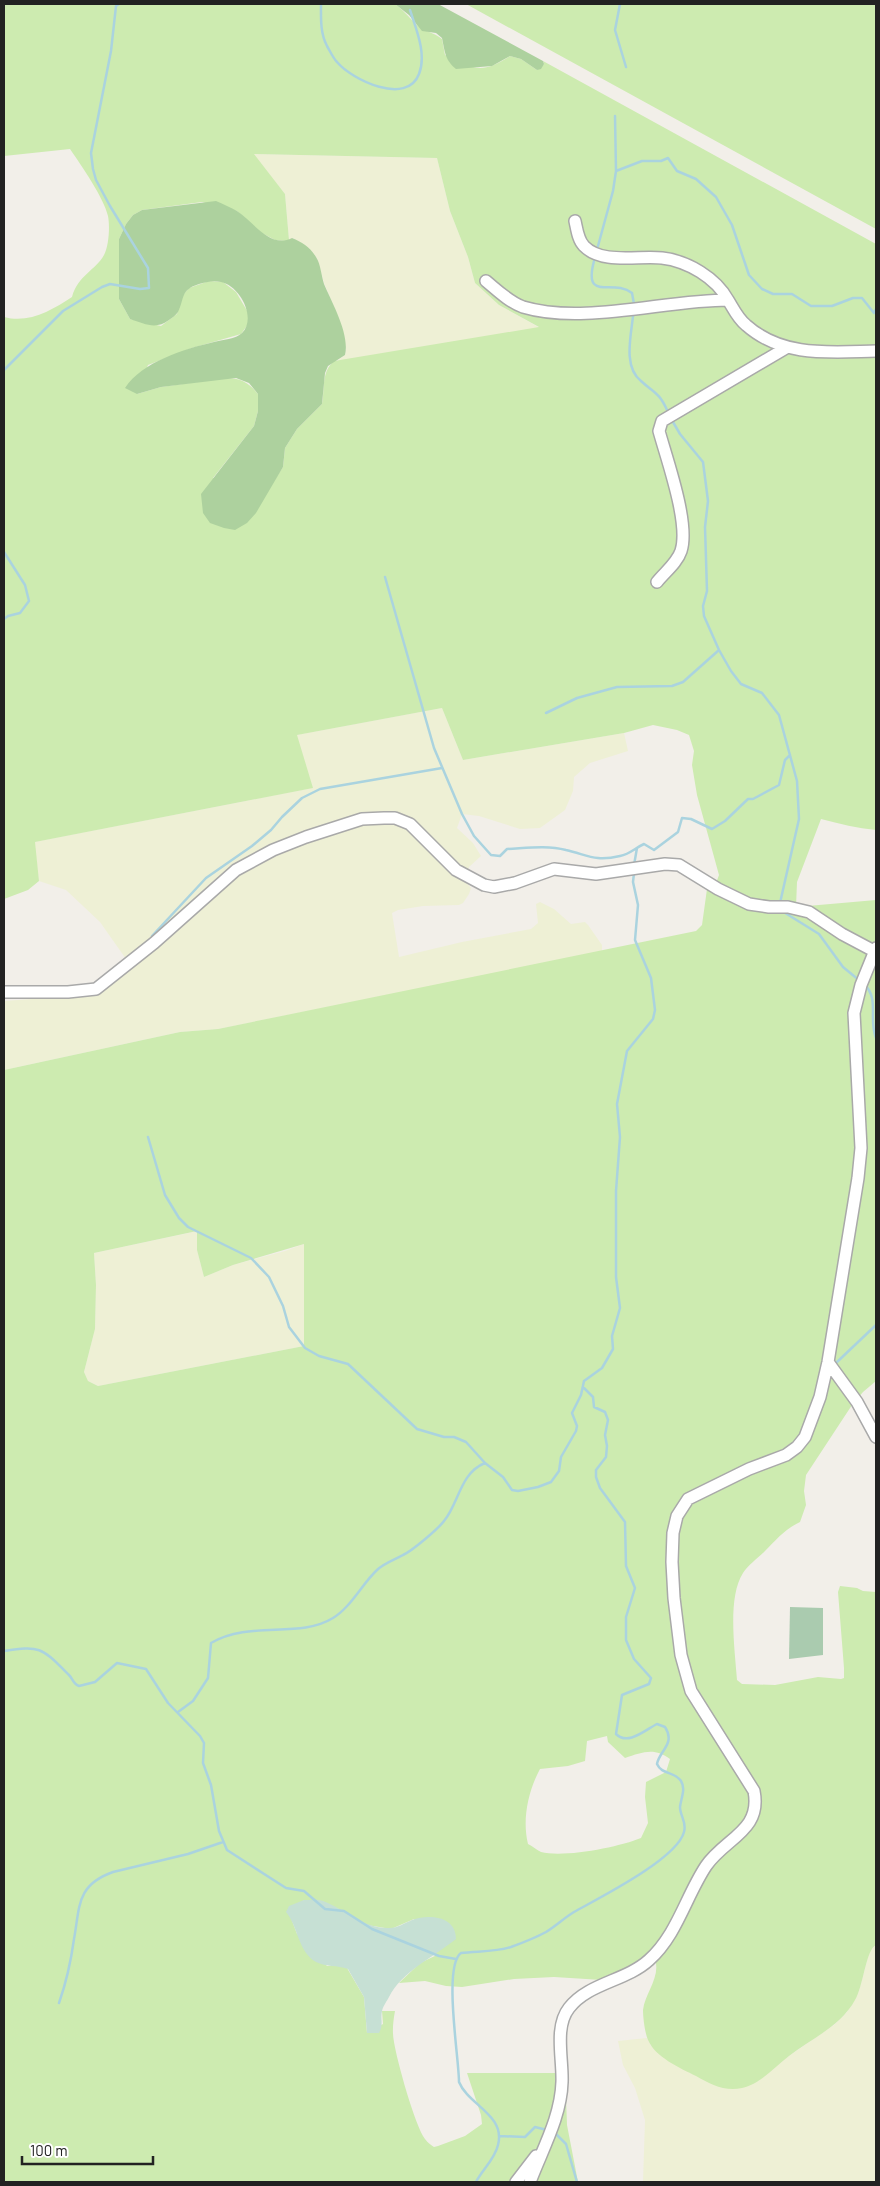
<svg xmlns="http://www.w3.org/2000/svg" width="880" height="2186" viewBox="0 0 880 2186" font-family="Barlow,sans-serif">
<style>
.farmland{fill:#eef0d5}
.grass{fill:#cdebb0;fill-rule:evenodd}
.forest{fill:#add19e}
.wetland{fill:#c6e0d4}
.cemetery{fill:#aacbaf}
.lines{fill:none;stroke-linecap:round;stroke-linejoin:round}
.stream{stroke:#aad3df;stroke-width:2.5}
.minor-casing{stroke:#a9a9a9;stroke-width:14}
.minor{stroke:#fff;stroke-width:11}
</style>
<rect width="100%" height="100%" fill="#f2efe9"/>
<path class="farmland" d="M253,154l184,4 13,53 18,46 7,26 24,22 41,23 -197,33 -5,-1 7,-5 1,-6 -7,-30 -15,-36 -7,-25 -24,-20 -4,2 -4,-46z
M442,708l21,52 161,-27 4,18 -38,12 -16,14 -1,14 -8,19 -25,18 -20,1 -41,-13 -17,-2 -5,14 16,15 8,13 -12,11 -4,14 6,7 -2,6 -6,9 -4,2 -36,1 -25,4 -6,3 7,44 63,-15 69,-13 7,-6 -2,-19 4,-2 14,7 17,15 14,-2 3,3 14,20v7l-384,77 -38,3 -176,38v-69l70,-5 57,-30 -31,-44 -34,-32 -27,-9 -5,-39 278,-54 -16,-53z
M198,1231l-1,19 7,27 29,-12 52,-14 19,-7v102l-206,40 -10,-5 -4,-9 11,-43 1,-44 -2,-32z
M876,1945v237h-233l2,-62 -10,-32 -12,-23 -5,-24 29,-3 4,8 101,38 37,-28 45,-31 13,-13 12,-21 11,-41z"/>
<path class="grass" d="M4,4h391c8,6 13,12 20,19 8,9 19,9 27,16l3,16c29,14 36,20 65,1l11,3 16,11 7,-6 -1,-3 333,183v586c-19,-2 -36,-6 -55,-11l-24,63 -1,25 80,-7v481l-13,11 -11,13 -46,70 -2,16 2,14 -6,17c-15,7 -24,18 -35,29 -7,7 -17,14 -22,22 -16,25 -8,77 -6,107l5,4 33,1 43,-8 23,2 3,-1v-10l-6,-76 2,-6 17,2 6,3 13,1v353c-10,4 -13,43 -21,55 -15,27 -43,38 -66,56 -15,11 -28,28 -47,32 -17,4 -32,-4 -46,-12 -16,-8 -41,-19 -48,-36 -3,-7 -5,-22 -5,-30 2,-17 18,-33 12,-51l-53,21 -48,-3 -40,2 -52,8 -16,-1 -21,-5 -26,2 21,-20 17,-8 -23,-36 -23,10 -24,-4 -45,-24 -18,-1 -13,18 6,16 30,32 9,-1 11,3 17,29 3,36 16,-9 -1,-13h13c-2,11 -3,21 -1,31 3,19 21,84 31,97 3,4 6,6 9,8l4,-1 27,-10 17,-12 -1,-9 -14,-42h98l2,52 11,57h-574v-1112l176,-38 38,-3 478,-98 6,-6 5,-36 8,-3 4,-11 -22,-80 -5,-30 2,-14 -5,-16 -12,-5 -24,-5 -29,8 -161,27 -21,-52 -145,27 16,53 -278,54 4,39 -11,9 -24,9v-582c25,7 48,-7 68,-20 6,-22 24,-27 32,-42 5,-9 6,-29 4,-39 -4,-18 -27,-51 -38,-67l-66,7zM254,154l183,4 13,53 18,46 7,26 24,22 40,22 -205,34c-13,11 -9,28 -12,43l-25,25 -12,19 -2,19 -9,14 -61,-3 41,-52 4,-15v-17c-9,-11 -17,-16 -32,-16l-65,9 -24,7 11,-29 44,-17 49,-14 8,-11v-9l-13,-22 -13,-10 -14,-1 -20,7 -7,8 -5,18 -16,12 -31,-7 -11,-20v-60l7,-15 7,-9 9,-5 60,-8 35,9 23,21 15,8 11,1 3,-1 -4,-46zM197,1231v19l7,27 29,-12 71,-21v102l-206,40 -10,-5 -4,-9 11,-43 1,-44 -2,-32zM607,1736l1,6 17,16c17,-6 30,-11 45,1l-4,13 -20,10 -1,15 3,26 -7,15c-22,9 -77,20 -100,14 -4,-2 -9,-6 -13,-8 -6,-24 0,-53 12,-75l28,-3 17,-5 2,-20z
M466,4h410v225z"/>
<path class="forest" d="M395,4h43l105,57 1,3 -3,5 -4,1 -16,-11 -11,-3 -18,10 -36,3c-11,-9 -11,-17 -14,-31l-6,-5 -14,-2 -13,-16z
M216,201c7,3 14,6 21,10 17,11 33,38 55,27 10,4 18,9 24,19 5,8 5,18 8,27 8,19 26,50 21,71l-17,11 -3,7 -3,31 -25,25 -12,19 -2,19 -27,46 -9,10 -12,7 -11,-2 -14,-5 -7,-10 -2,-19 53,-68 4,-15v-17l-9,-11 -13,-5 -75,9 -24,7 -12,-6c17,-26 59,-39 89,-46 8,-2 22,-3 28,-9 15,-15 -2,-47 -21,-51 -8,-2 -15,0 -22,2 -19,6 -14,14 -21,28 -2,3 -6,6 -9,8 -13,10 -24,4 -39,-1l-11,-20v-60l7,-15 7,-9 9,-5z"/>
<path class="wetland" d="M304,1900c6,0 14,-1 19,1 24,9 40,28 67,27 7,0 15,-5 22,-8 17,-6 44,-4 44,19 -22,18 -54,32 -67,58 -2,4 -6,9 -7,14 -2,8 2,14 -3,22h-12l-3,-36 -16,-28c-11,-4 -22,-2 -32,-7 -18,-10 -18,-36 -30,-50l3,-6z"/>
<path class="cemetery" d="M790,1607l33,1v47l-34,4z"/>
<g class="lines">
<path class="stream" d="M321,4c0,13 -1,29 6,42 3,5 6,12 10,16 15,18 70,44 82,12 8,-20 -3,-45 -9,-64
M620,4l-5,26 11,37
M616,171l26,-10h19l7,-3 9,13 19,8 20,18 16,28 17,50 13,14 11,5h19l19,12h21l21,-8h9l12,15 2,-4
M598,246l15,-55 3,-20 -1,-55
M594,261c-11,42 19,17 38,32l2,11
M633,316c-2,20 -10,51 8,65 13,12 18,11 26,29
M4,370l59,-59 39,-24 8,-3 30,5 9,-1 -1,-20 -38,-62 -14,-26 -3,-11 -2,-16 20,-102 5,-45 3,-2
M673,422l7,12 23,28 5,39 -3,26 2,64 -4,15 1,10 15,34 12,21 10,13 21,9 17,22 18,66 2,38 -19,84
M4,552l21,33 4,16 -9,12 -12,3 -4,3
M385,577l49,171 28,66 12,22 17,19 9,1 7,-7c20,-1 40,-4 59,1 22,5 29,12 54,6 10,-2 15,-8 24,-12l10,6 24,-18 4,-14 9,1 21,10 13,-8 23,-22h5l26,-14 6,-25 5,-5
M546,713l31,-15 40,-11 55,-1 11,-4 36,-32
M634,865l3,-17
M782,911l37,23 24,33 17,14
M152,936l54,-58 46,-32 19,-16 11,-13 20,-19 18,-9 122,-21
M864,984c16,15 4,35 12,54
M148,1137l17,58 14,23 9,9 63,31 18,19 14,29 6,21 16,21 14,8 29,8 69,65 27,8h10l12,5 19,21 18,14 9,13 6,1 20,-4 13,-5 8,-11 2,-14 15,-26 1,-5 -5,-13 9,-18 3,-14 18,-13 11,-19 -1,-13 8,-28 -4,-31v-86l4,-54 -3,-33 10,-53 26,-32 2,-9 -4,-32 -16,-38 3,-35 -5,-23 1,-9
M837,1362l39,-37
M4,1651c37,-6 38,-3 65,24 4,4 4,9 10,11l16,-4 22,-19 29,6 22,34 32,33 4,7 -1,20 8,22 8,46 8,19 59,38 18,3 21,18 19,2 28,18 67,27 17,3
M178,1712l15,-11 15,-23 3,-35c39,-23 88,-4 122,-25 18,-11 29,-34 44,-48 7,-7 17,-10 26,-15 9,-4 35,-26 41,-34 15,-18 16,-48 41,-58
M59,2003c7,-20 12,-42 15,-64 6,-32 2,-54 39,-67l75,-18 35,-12
M555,2133l11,11 11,38
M499,2136l26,1 10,-10 12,3
M476,2182c6,-12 19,-23 22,-37 8,-30 -30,-40 -39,-63 0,-24 -16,-116 2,-129 16,-2 35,-1 50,-6 11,-4 24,-9 35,-15 10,-6 18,-14 28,-20 25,-14 103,-53 110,-80 3,-10 -4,-16 -4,-25 1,-9 6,-18 1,-26 -7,-10 -19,-6 -24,-17 2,-13 19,-20 8,-37l-8,-3c-12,6 -29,22 -41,10l6,-39 27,-11 2,-6 -17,-19 -8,-19v-23l9,-29 -9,-22 -1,-44 -25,-34 -4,-11v-7l10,-13 1,-11 -2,-11 3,-15 -3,-8 -11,-5 -1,-10 -9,-9"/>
<defs>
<path id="minor" d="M575,221c2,9 3,19 9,25 18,19 56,9 78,12 26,3 54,20 66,42
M486,281c11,9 23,21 37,26 60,18 142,-7 205,-7 5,8 10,19 18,25 37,33 85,27 130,26
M657,582c8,-10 20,-19 24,-31 9,-27 -14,-91 -22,-120l3,-10 124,-73
M4,992h64l28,-3 58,-46 82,-73 37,-20 33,-13 56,-18 22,-1h11l15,6 46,46 28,15 10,2 21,-4 39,-14 42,5 69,-10 14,1 39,24 31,15 20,3h19l21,5 33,22 32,17
M828,1362l29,40 19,35
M516,2182l20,-26
M530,2182c12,-32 31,-65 32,-100 1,-23 -8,-55 7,-74 19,-25 57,-27 80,-48 28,-25 37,-64 57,-94 19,-28 56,-35 48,-75l-63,-100 -10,-36 -7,-57 -2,-36 1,-29 4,-17 11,-17 61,-30 37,-14 11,-8 8,-10 15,-40 8,-35 30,-184 3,-30 -7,-135 7,-28 15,-37"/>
</defs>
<use href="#minor" class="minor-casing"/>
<use href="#minor" class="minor"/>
</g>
<rect width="880" height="2186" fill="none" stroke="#222222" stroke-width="10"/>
<path d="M22 2156v8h131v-8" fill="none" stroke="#222222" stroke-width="2.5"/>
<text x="30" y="2156" font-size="15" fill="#222222" stroke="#ffffff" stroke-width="4" paint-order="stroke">100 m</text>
</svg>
